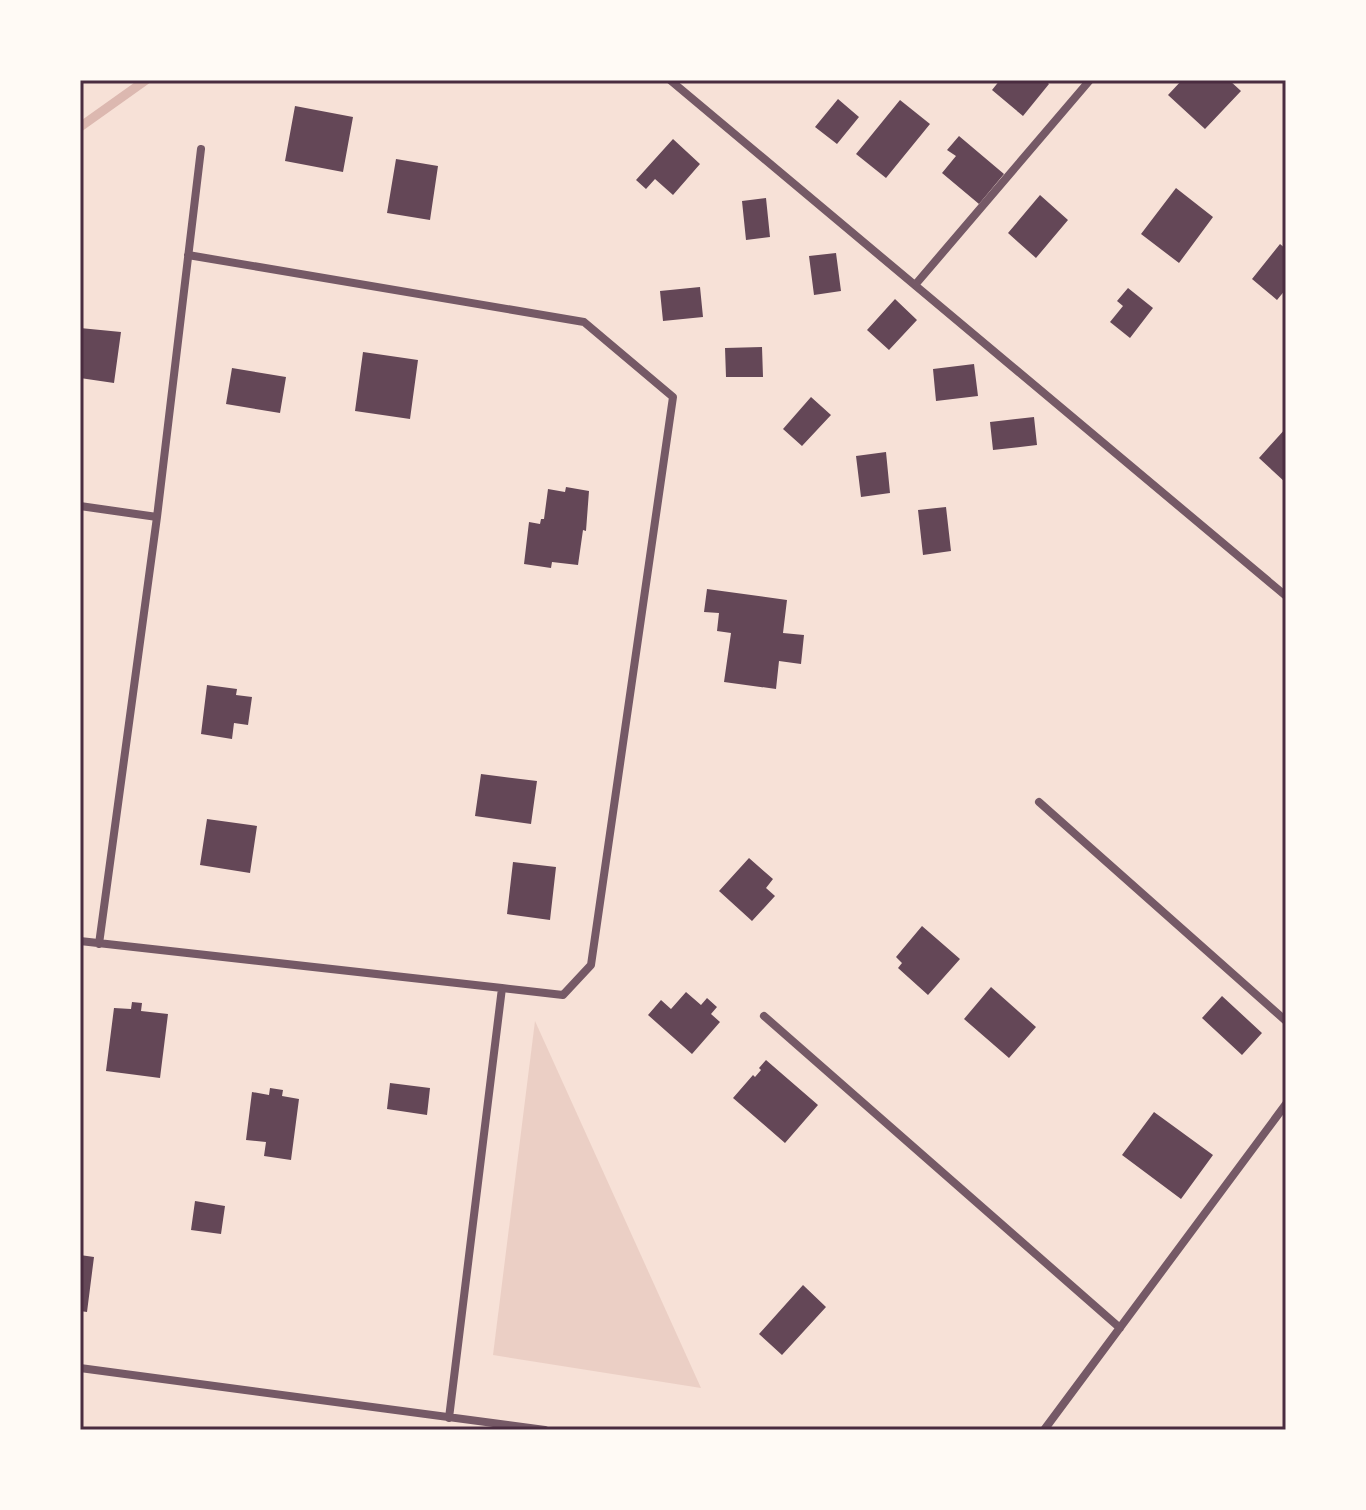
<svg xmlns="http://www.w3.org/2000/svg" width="1366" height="1510" viewBox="0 0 1366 1510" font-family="Ubuntu,sans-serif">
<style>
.green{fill:#ebcfc5}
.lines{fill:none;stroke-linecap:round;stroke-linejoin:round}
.stream{stroke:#dcb8b0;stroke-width:9}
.building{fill:#644757}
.minor{stroke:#755966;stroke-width:8}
.neatline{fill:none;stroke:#4a2c40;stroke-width:3}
</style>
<rect width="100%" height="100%" fill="#f7e1d7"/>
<path class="green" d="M535,1021l166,367 -208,-33z"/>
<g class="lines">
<path class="stream" d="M80,127l66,-47"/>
</g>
<path class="building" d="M1000,80h45l4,4 -26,32 -31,-26z
M1182,80h47l12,11 -36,38 -37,-34z
M838,99l21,18 -22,27 -22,-17z
M900,100l30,24 -44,54 -30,-24z
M295,106l58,11 -10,55 -58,-11z
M959,136l45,38 -25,30 -37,-31 14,-17 -9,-6z
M673,139l27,25 -27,31 -18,-16 -9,10 -10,-9z
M396,159l42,7 -8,54 -43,-7z
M1176,188l37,29 -34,46 -38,-29z
M1040,195l28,25 -32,38 -28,-25z
M766,198l4,39 -24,3 -4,-39z
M1280,244l6,5v40l-9,11 -25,-21z
M836,253l5,38 -27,4 -5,-39z
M700,287l3,30 -40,4 -3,-30z
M1128,288l25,20 -23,30 -20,-16 13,-16 -6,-5z
M895,299l22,21 -28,30 -22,-20z
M80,328l41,4 -7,51 -34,-5z
M762,347l1,30h-37l-1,-29z
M363,352l55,8 -8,59 -55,-8z
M974,364l4,32 -42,5 -3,-32z
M232,368l54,9 -6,36 -54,-9z
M811,397l20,18 -29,31 -19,-17z
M1034,417l3,28 -44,5 -3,-28z
M1286,428v55l-27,-25z
M886,452l4,41 -29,4 -5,-41z
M566,487l23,4 -3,40 -3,-1 -5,35 -26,-3 -1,6 -27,-4 5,-42 11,2 1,-5h3l4,-30 17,3z
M946,507l5,44 -28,4 -5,-45z
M707,589l80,11 -4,33 21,2 -3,29 -22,-3 -3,28 -52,-7 7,-49 -14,-2 2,-18 -15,-1z
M207,685l30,4 -1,6 16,2 -4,28 -14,-2 -2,16 -31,-5z
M481,774l56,7 -6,43 -56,-8z
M207,819l50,7 -7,47 -50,-8z
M749,858l24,21 -7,9 9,8 -23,25 -33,-30z
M513,862l43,5 -6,53 -43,-6z
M922,926l38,33 -32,36 -30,-27 4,-5 -6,-6z
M991,987l45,40 -27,31 -45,-39z
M686,992l15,13 6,-7 10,9 -6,7 9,8 -28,32 -44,-39 13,-15 10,9z
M1222,996l40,37 -20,22 -40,-37z
M132,1002l10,1 -1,8 27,3 -8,64 -54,-7 8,-63 17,1z
M766,1060l52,45 -33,38 -52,-45 20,-23 2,2 6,-7 -2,-2z
M390,1083l40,5 -3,27 -40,-6z
M270,1088l13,2 -1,6 17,3 -8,61 -27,-4 2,-14 -20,-2 6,-48 17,3z
M1154,1112l59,43 -32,44 -59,-44z
M195,1201l30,5 -4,28 -30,-4z
M80,1255l14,2 -7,55 -7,-1z
M803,1285l23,22 -44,48 -23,-21z"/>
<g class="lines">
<path class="minor" d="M670,80l616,516
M188,255l396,67 89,75 -82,568 -28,30 -61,-7 -53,430
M915,285l175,-205
M80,506l77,11
M1039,802l247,219
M80,941l422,47
M99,944l58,-427 44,-368
M764,1016l356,312
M80,1368l465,62
M1044,1430l242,-326"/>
</g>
<rect width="1366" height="1510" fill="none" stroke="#fffaf5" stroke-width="164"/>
<rect x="82" y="82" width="1202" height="1346" class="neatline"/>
</svg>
